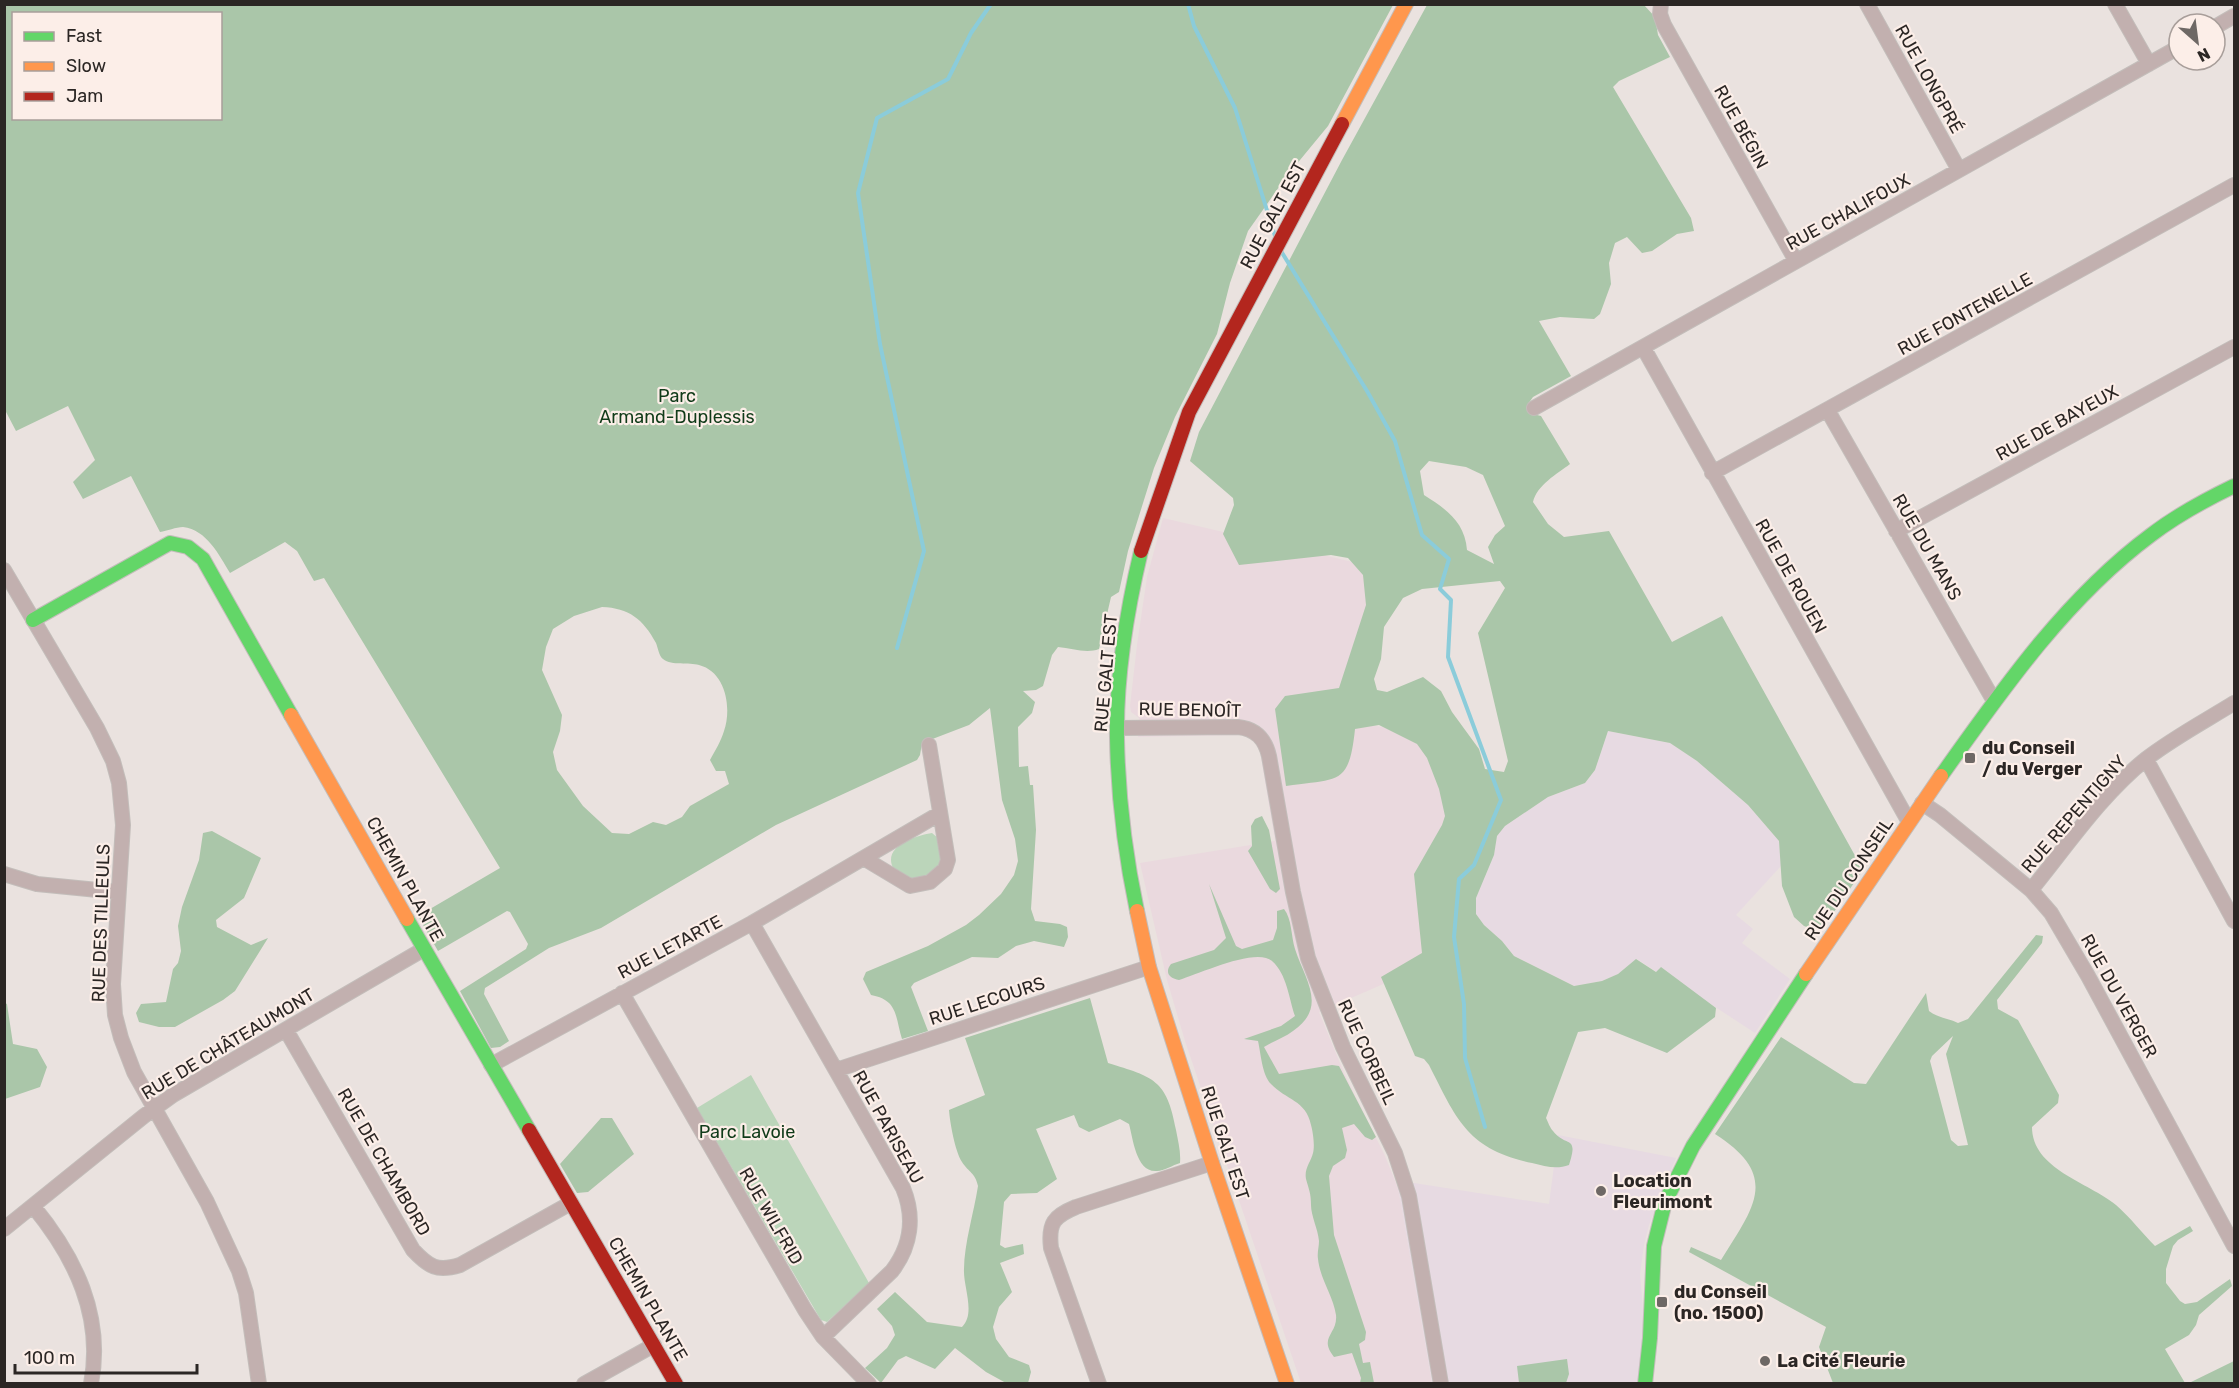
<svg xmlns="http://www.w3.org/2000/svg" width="2239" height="1388" viewBox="0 0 2239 1388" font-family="Rubik,sans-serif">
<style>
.commercial{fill:#ead9de}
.industrial{fill:#e7dae2}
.green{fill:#bbd5ba}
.forest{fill:#aac6a9;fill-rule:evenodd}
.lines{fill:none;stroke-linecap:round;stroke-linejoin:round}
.stream{stroke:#8bccda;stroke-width:4}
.street-casing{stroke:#c3bdba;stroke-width:16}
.fast-casing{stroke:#c3bdba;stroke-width:16}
.slow-casing{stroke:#c3bdba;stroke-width:16}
.jam-casing{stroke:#c3bdba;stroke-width:16}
.street{stroke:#c2b0af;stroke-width:14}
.fast{stroke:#63d668;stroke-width:14}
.slow{stroke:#ff974d;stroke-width:14}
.jam{stroke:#b3261e;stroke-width:14}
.poi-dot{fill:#6e6865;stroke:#fceee8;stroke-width:2}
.labels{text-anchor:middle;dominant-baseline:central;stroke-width:4.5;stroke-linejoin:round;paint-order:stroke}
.street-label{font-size:18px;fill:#2b2624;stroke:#fceee8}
.park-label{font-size:18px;fill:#103b19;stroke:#fceee8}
.poi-label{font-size:18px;font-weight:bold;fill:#2b2624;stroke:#fceee8;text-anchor:start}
</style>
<rect width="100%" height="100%" fill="#eae2df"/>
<path class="commercial" d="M1163,518l220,51 -48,151 135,20 -20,215 -131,57 25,61 41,83 13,32 34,195h-131l-116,-342 -18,-61 -27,-117 135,-22 -15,-89 -5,-9 -7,-6 -8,-2 -102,2 1,-19 -8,-6 -1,-6 7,-61 10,-68z"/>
<path class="industrial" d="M1608,731l62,12 27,18 51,44 31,36 2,25 -45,49 17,14 -11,14 48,36 -35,54 -52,-34 -42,-32 -4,5 -20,-13 -19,15 -16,7 -28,5 -60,-30 -12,-15 -18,-16 -8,-11v-16l18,-43 3,-19 8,-10 43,-29 37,-14 10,-13z
M1558,1135l118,23 -27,67 -5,20 -4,29 4,46 -6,63h-206l-34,-195 16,-5 135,21z"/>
<path class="green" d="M932,833l7,6c3,20 6,24 -11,36 -12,9 -37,1 -37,-15 0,-17 28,-25 41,-27z
M751,1075l118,208 -42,39 -6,-2 -3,-5 -121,-207z"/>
<path class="forest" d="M4,5h1389l-65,121 -42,51 -38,54 -18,52 -13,51 -42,83 -21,51 -26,83 -9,41 -8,5 -12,52c-13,5 -27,-1 -41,-2l-6,8 -9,31 -7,4 -13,1 12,11 -3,11 -14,14 1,40 9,-1 2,19h3l3,45 -5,79 4,12 25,3 7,3 1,10 -4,10 -30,-6 -18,5 -18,12 -26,-1 -58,26 -3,4 17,44 -26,8c-7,-23 -4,-39 -31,-44l-8,-16 3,-7 62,-26 38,-21 13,-10 22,-21 13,-19 4,-14 -3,-22 -13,-39 -12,-92 -21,17 -47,18 -2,12 -3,5 -141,65 -175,103 -52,20 -64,40 -1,6 25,47 -9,6 -9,1 -31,-57 66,-42 2,-5 -18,-32 -3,-1 -69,40 -20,-35 82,-48 -176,-290 -10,3 -17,-30 -12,-9 -55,31c-11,-18 -23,-43 -47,-46 -7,0 -16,4 -23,5l-29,-56 -48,23 -10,-17 22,-22 -27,-54 -52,25 -11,-21zM14,14h206v104h-206zM602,607c27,1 41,12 54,36 2,5 3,13 7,16 9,7 26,3 36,6 27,7 33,43 25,66 -3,10 -9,20 -14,29l6,11h9l4,13 -39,22 -8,11 -16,8 -13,-3 -24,12 -17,-1 -29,-27 -26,-36 -4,-18 7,-21 2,-16 -20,-45 4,-23 7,-18 21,-13z
M1427,5h217l11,12 3,18 12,22 -51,24 -6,6 78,131 3,13 -17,3 -25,17 -10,2 -15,-16 -12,6 -6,20 2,21 -11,30 -6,5 -34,-2 -21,4 32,55 -38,21 -5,7 5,10 8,2 29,48c-13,10 -33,21 -37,38l15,22 16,13 45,-6 63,111 50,-26 141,254 -43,62 -16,-6 -10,-9 -12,-31 -3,-45 -31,-36 -51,-44 -27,-18 -62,-12 -13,39 -10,13 -37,14 -43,29 -8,10 -3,19 -18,43v16l8,11 18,16 12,15 60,30 28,-5 16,-7 18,-15 20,13 5,-5 55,41 -1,9 -48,36 -62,-25 -27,4 -32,86c2,4 4,10 7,13 13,17 26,3 16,34 -13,5 -24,1 -37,-2 -65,-14 -75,-43 -103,-98l-5,-6 -9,-3 -34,-79 41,-24 -8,-79 28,-49 3,-9 -6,-27 -12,-31 -10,-14 -38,-19 -24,4c-6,58 -17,49 -69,57l-11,-77 10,-13 54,-8 27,-83 -3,-30 -15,-17 -17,-3 -92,10 -16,-31 11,-29 -1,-7 -43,-37 9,-29 143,-272zM1429,461l37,6 17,8 22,51 -10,9 -7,12 6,17 -27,-14c-2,-28 -21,-41 -43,-55l-4,-24zM1500,581l5,7 -27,45 30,128 -4,11 -19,-3 -6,-20 -27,-37 -11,-21 -18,-14 -36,15 -10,-2 -3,-11 7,-20 3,-32 19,-29 19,-9z
M1262,816l7,14 11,59 -4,4 -6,-4 -22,-38 4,-5 -1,-20 4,-7z
M212,831l49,27 -17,40 -28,22 1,7 34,18 17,-7 -33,53 -12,9 -48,27h-16l-20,-5 -3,-9 5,-9 25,-2 7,-33 5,-6 3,-12 -3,-25 4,-19 17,-47 4,-27z
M1209,884l27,62 6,3 31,-9 4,-12v-17l7,-2c8,10 7,27 11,40 10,31 33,58 -2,82 -9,7 -20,10 -29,16l15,27 53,-9 7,1 37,71 -4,3 -7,-3 -11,-13 -12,4 5,22 -2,8 -12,8 -4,10 5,59 32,97 -1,8 -6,4 4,19 7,-1 4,21h-14l1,-5 -9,-25 -18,4c-16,-20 4,-23 2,-42 -3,-20 -16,-36 -18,-56 -1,-6 1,-12 1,-18 -1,-12 -8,-25 -8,-36 0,-12 -2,-15 -5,-26 -2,-11 5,-17 7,-26 2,-7 0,-21 -2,-28 -5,-25 -25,-25 -40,-41 -9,-9 -10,-30 -13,-43l-14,-2 37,-13 14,-10c-6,-17 -8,-42 -23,-55 -16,-14 -73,13 -93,19 -9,-2 -15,-7 -8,-16l43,-14 12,-12z
M2036,935l7,1 -1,7 -45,57 1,9 20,11 41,75 -1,8 -26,24c0,42 56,55 84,78 14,12 26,28 39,41l35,-20 3,5 -15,9 -5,6 -7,23v14l14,18 5,3 12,-2 33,-23 2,7 -33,29 -3,10 -7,10 -24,14 20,34h-352l-14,-36 7,-20 -137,-75 2,-5 30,13c33,-53 60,-84 -6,-126l66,-97 73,46 12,1 60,-91 3,18c9,7 19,7 29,12l10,-4zM1953,1036l-7,18 22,91 -10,1 -7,-6 -21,-79 2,-5z
M1090,998l18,65c45,14 59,16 68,67 2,11 5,22 4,33 -7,2 -16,8 -23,8 -21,2 -24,-33 -28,-47l-9,-5 -31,13 -10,-5 -5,-12 -38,14 21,50 -20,14 -26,1 -7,8 -4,43 5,3 18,-4 1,10 -24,9 12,29 -13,15 -6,20 3,12 13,18 20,8 2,7 -3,11h-22l-20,-11 -31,-24 -20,21 -29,-13 -8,4 -17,23 -16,-15 22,-20 8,-13 -3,-9 -15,-17 18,-17 32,30 35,5c14,-14 1,-40 2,-58 0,-25 10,-57 14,-83 -3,-14 -9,-13 -16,-24 -7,-11 -12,-39 -13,-52l36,-15 -20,-57z
M5,1003l2,1 6,40 24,5 10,18 -7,20 -35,12z
M601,1118h11l22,36 -46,38 -11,1 -17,-29z
M1567,1359l2,15 -3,9h-47l-2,-17z
M2234,1361v22h-45z"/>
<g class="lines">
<path class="stream" d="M1188,4l6,22 41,82 40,128
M1281,251l86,140 28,50 27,94 27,24 -9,30 11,11 -3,57 53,143 -27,65 -15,14 -5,58 10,67 1,54 20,69
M897,648l27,-97 -44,-207 -22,-151 19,-75 71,-39 23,-46 20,-29"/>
<defs>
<path id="street" d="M1661,4l-1,10 4,11 132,236
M1867,4l92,166
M2115,4l34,60
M2215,27l19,-11
M1643,347l266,475
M1534,408l645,-361
M1828,411l166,290
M1712,473l522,-288
M1896,531l338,-184
M4,570l93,158 16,33 6,22 4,42 -10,159 2,31 6,23 13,34 73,130 32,69 7,22 13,91
M1117,728l121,-1c18,2 27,12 31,29l24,136 15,66 35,89 52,106 14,43 32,188
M2146,759l88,162
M1922,803l18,12 91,75 20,23 37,63 146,270
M865,859l45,27 20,-4 15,-13 3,-9 -19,-115
M4,874l33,10 81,8
M2031,890c36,-44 70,-95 115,-131 27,-21 59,-38 88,-56
M752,923l151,265c12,29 8,58 -11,83l-69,66
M622,993l183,317 18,27 46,47
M286,1030l127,220c16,17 24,22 47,15l111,-62
M491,1065l261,-142 187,-109
M836,1070l313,-103
M33,1206c42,51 71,110 58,178
M4,1229l140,-113 29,-21 251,-146
M584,1384l70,-39
M1099,1384l-48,-136c-3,-25 3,-32 25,-41l136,-44"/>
<path id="fast" d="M33,620l137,-77 18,4 15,12 88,156
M1941,776c61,-86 125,-178 210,-241 26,-20 54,-35 83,-49
M1137,911c-12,-57 -19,-115 -20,-173 -1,-60 10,-128 24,-187
M407,919l122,211
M1645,1384l5,-46 4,-92 11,-44 28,-56 113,-172"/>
<path id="slow" d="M1342,124l64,-120
M291,715l116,204
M1137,911l12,56 63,196 75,221
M1806,974l135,-198"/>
<path id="jam" d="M1141,551l48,-139 153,-288
M529,1130l147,254"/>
</defs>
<use href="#street" class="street-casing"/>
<use href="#fast" class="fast-casing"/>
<use href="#slow" class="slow-casing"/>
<use href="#jam" class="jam-casing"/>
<use href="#street" class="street"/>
<use href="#fast" class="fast"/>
<use href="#slow" class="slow"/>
<use href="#jam" class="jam"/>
</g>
<g class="poi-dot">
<rect x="1964" y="752" width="12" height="12" rx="3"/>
<circle cx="1601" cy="1191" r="6"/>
<rect x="1656" y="1296" width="12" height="12" rx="3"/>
<circle cx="1765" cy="1361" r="6"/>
</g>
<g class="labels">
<g class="street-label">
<text transform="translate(1929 79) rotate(61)">RUE LONGPRÉ</text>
<text transform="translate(1741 127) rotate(61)">RUE BÉGIN</text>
<text transform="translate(1848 212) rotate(-29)">RUE CHALIFOUX</text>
<text transform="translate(1273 215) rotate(-62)">RUE GALT EST</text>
<text transform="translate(1965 314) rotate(-29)">RUE FONTENELLE</text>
<text transform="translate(2057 423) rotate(-29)">RUE DE BAYEUX</text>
<text transform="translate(1927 547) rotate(60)">RUE DU MANS</text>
<text transform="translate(1791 576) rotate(61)">RUE DE ROUEN</text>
<text transform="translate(1106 673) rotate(-85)">RUE GALT EST</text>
<text transform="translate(1190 710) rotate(1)">RUE BENOÎT</text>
<text transform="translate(2074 814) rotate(-49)">RUE REPENTIGNY</text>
<text transform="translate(405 879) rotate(61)">CHEMIN PLANTE</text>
<text transform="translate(1849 879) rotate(-56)">RUE DU CONSEIL</text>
<text transform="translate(101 923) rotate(-88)">RUE DES TILLEULS</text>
<text transform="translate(670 947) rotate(-28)">RUE LETARTE</text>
<text transform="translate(2119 996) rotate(61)">RUE DU VERGER</text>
<text transform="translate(987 1001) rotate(-18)">RUE LECOURS</text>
<text transform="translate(228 1044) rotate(-31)">RUE DE CHÂTEAUMONT</text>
<text transform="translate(1367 1052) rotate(65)">RUE CORBEIL</text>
<text transform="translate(888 1127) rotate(61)">RUE PARISEAU</text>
<text transform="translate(1225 1143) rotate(72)">RUE GALT EST</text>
<text transform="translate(384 1162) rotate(60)">RUE DE CHAMBORD</text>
<text transform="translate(771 1216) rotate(60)">RUE WILFRID</text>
<text transform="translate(648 1299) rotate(60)">CHEMIN PLANTE</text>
</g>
<g class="park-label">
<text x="677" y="396">Parc<tspan x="677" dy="21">Armand-Duplessis</tspan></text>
<text x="747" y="1132">Parc Lavoie</text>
</g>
<g class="poi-label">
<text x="1982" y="748">du Conseil<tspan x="1982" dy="21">/ du Verger</tspan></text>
<text x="1613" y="1181">Location<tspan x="1613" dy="21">Fleurimont</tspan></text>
<text x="1674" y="1292">du Conseil<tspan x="1674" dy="21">(no. 1500)</tspan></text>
<text x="1777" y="1361">La Cité Fleurie</text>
</g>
</g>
<rect width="2239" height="1388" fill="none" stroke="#2b2624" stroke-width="12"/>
<rect x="12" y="12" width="210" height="108" fill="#fceee8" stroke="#a89e9a" stroke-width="1.5"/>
<rect x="24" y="32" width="30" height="9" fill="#63d668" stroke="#a89e9a" stroke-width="1.5"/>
<text x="66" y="42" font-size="18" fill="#2b2624">Fast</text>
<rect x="24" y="62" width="30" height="9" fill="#ff974d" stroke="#a89e9a" stroke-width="1.5"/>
<text x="66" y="72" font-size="18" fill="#2b2624">Slow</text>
<rect x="24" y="92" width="30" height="9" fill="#b3261e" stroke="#a89e9a" stroke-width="1.5"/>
<text x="66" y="102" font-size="18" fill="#2b2624">Jam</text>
<g transform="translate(2197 42) rotate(152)"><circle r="28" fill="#fceee8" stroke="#a89e9a" stroke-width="1.5"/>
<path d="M0-4.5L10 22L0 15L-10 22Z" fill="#6e6865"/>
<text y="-9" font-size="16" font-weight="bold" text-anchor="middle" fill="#2b2624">N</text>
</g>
<path d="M15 1364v9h182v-9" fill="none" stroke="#2b2624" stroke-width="3"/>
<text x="24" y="1364" font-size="18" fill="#2b2624" stroke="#fceee8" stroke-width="4.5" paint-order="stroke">100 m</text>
</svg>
